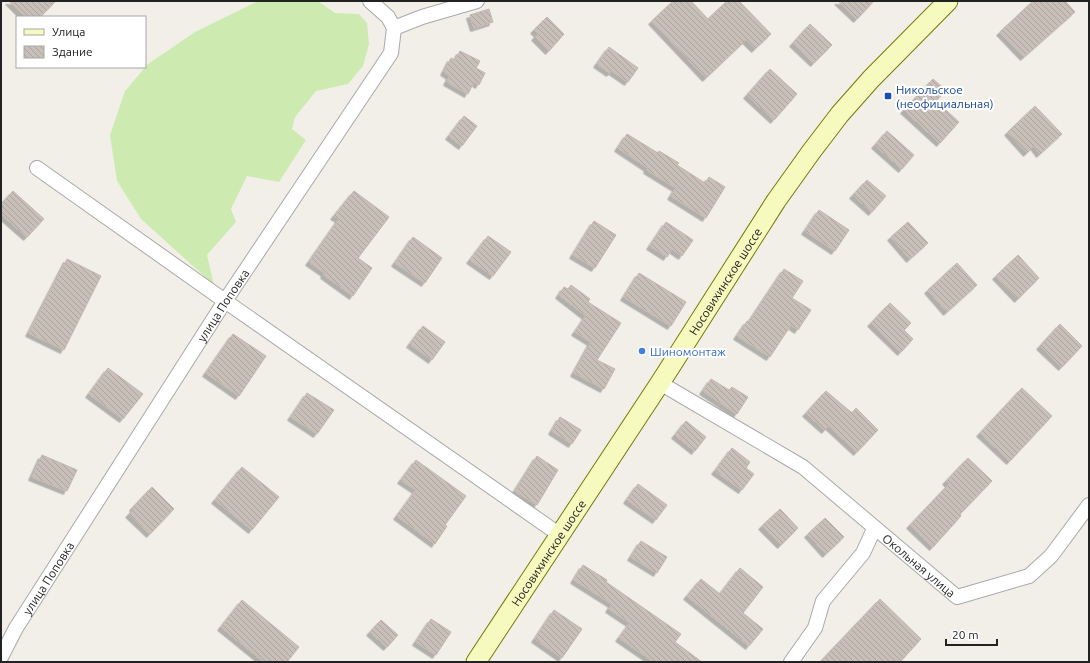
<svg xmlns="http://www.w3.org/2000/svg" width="1090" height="663" viewBox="0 0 1090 663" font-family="Ubuntu,sans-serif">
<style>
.grass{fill:#cdebb0}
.building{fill:url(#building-back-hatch);stroke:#c4b6ab;filter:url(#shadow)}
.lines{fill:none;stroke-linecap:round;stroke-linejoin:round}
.street-casing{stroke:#a9a9a9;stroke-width:16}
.secondary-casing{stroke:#707d05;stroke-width:21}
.street{stroke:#fff;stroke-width:14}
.secondary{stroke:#f7fabf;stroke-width:19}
.transit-dot{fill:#1a4fb4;stroke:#fff;stroke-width:1.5}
.shop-dot{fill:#3f7fe0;stroke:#fff;stroke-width:1.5}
.labels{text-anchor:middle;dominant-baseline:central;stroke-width:4;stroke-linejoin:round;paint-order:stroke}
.transit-label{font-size:12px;fill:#164399;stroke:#fff;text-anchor:start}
.street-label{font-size:12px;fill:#222;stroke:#fff}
.shop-label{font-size:12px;fill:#366cbe;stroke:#fff;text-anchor:start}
</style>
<defs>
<pattern id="building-back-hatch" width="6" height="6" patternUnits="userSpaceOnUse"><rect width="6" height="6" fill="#c7bfb8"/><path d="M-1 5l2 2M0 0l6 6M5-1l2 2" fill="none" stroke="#aba49e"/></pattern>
<filter id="shadow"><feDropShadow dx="-3.5" dy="3.5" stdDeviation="0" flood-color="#0004"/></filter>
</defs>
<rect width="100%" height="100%" fill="#f2efe9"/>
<path class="grass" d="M258,1h60l17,12 24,1 8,9 2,21 -6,22 -15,18 -32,7 -21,26 -3,12 14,11 -27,42 -32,-6 -16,33 5,13 -29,33 7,30 -73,-66 -24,-38 -7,-46 15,-44 23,-27 47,-32z"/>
<path class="building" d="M9,1h47l-16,16h-15z
M673,1h18l17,18 19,-18h12l32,33 -16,15 -9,-9 -40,38 -54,-57z
M838,1h36l-17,18z
M1033,1h32l10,11 -51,45 -24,-25z
M489,9l4,13 -19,6 -4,-13z
M547,17l17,17 -15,17 -14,-14 3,-3 -4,-4z
M810,24l22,21 -18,18 -21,-20z
M609,47l29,21 -10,14 -16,-11 -2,2 -13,-9z
M460,51l20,10 -4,7 9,5 -6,12 -5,-3 -6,12 -21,-12 3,-6 -6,-4 7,-14 4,2z
M770,69l27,25 -23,26 -27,-25z
M933,79l13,11 -10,11 23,21 -19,21 -36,-33z
M1035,106l27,28 -22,20 -6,-8 -7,7 -19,-21z
M464,116l13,10 -15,20 -13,-10z
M887,131l27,24 -12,14 -27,-24z
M627,134l31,19 1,-2 20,12 -2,2 28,18 4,-6 16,10 -19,31 -35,-22 5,-8 -29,-18 1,-2 -30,-20z
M867,180l19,16 -14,16 -19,-17z
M13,191l31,28 -17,18 -26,-23v-10z
M354,191l35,26 -31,41 14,10 -19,28 -29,-21 1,-2 -16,-11 30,-43 -5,-3z
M819,210l30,20 -14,21 -30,-20z
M594,221l22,14 -21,33 -22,-13z
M666,222l27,18 -11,16 -10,-7 -5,8 -17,-11z
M908,222l20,21 -18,16 -19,-22z
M488,236l23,16 -18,24 -23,-16z
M413,237l29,21 -17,25 -30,-20z
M1018,255l21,23 -21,21 -22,-23z
M67,259l34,17 -37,74 -35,-17z
M957,263l20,22 -30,27 -19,-22z
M784,269l19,12 -11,17 19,12 -13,20 -7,-5 -21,32 -33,-21 10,-15 2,1z
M639,273l47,29 -15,24 -47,-29z
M571,285l19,14 -2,3 33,21 -24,37 18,9 -11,20 -30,-16 17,-31 -16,-10 11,-16 -27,-21 5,-8 4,2z
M890,303l21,20 -7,7 9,9 -12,13 -30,-29z
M1060,324l22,22 -20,21 -22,-21z
M423,326l22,16 -13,18 -22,-16z
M233,334l33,22 -27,40 -33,-23z
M108,368l35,26 -20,25 -34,-25z
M711,379l18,11 3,-3 16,10 -11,17 -34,-23z
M1022,388l30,28 -42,45 -30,-28z
M826,391l26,22 4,-5 22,22 -21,22 -28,-26 -4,4 -19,-17z
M307,393l27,17 -17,24 -26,-17z
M560,417l21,13 -9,14 -20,-13z
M686,421l20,16 -11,14 -20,-16z
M732,448l18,14 -4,6 8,6 -12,16 -27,-19z
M42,455l35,15 -10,21 -35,-14z
M537,456l21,14 -21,35 -22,-14z
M968,458l24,23 -32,33 1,2 -28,31 -23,-22 39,-41 -3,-3z
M416,460l50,36 -21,29 2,1 -12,18 -38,-28 19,-26 -15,-10z
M242,467l37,30 -27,33 -37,-30z
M638,484l29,21 -11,15 -29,-20z
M152,487l22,22 -24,25 -21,-20 5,-5 -1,-2z
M780,509l18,19 -17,17 -19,-19z
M825,518l19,19 -18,17 -18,-20z
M641,541l26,16 -10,16 -26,-16z
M583,565l24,15 -1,2 75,52 -6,8 27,20h-48l-35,-24 11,-15 -21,-14 3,-5 -38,-24z
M740,568l23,19 -20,26 20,16 -14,17 -62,-50 14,-17 19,15z
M880,599l41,40 -21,23h-80z
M242,600l57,47 -12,15h-23l-43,-35z
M554,610l28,19 -20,29 -27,-19z
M431,619l20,13 -15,23 -20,-13z
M381,620l17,15 -11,12 -17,-15z"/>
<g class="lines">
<defs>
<g id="street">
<path d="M370,1l18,16 6,11"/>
<path d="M394,28l28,-11 55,-16"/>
<path d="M37,168l188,133 335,234"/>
<path id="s1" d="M660,383l143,84 154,130 72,-21 22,-20 38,-51"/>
<path id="s2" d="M1,657l15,-29 209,-327 166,-248 3,-25"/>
<path d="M791,662l24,-34 8,-27 40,-48 11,-24"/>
</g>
<g id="secondary">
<path id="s3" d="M476,662l184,-279 116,-182 35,-49 29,-38 31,-35 77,-78"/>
</g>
</defs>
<use href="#street" class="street-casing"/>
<use href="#secondary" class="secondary-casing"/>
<use href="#street" class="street"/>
<use href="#secondary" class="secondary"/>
</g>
<rect class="transit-dot" x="884" y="92" width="8" height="8" rx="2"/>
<circle class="shop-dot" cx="642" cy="351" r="4"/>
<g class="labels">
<g class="transit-label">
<text x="896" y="89">Никольское<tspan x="896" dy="14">(неофициальная)</tspan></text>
</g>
<g class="street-label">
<text stroke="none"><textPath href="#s3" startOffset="455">Носовихинское шоссе</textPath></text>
<text stroke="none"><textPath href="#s2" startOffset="416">улица Поповка</textPath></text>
<text stroke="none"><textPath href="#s3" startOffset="131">Носовихинское шоссе</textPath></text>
<text stroke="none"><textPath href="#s1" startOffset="318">Окольная улица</textPath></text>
<text stroke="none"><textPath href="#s2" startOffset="92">улица Поповка</textPath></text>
</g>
<g class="shop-label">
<text x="650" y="351">Шиномонтаж</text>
</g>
</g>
<rect width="1090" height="663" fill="none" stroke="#222222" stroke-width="4"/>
<rect x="16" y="16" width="130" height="52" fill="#ffffff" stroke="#a7a7a7"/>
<rect x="24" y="29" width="20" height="6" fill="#f7fabf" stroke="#a7a7a7"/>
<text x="52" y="36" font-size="12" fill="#222222">Улица</text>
<rect x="24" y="46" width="20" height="12" fill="url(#building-back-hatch)" stroke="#a7a7a7"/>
<text x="52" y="56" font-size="12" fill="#222222">Здание</text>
<path d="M946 639v6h51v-6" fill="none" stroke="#222222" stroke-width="2"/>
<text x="952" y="639" font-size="12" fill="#222222" stroke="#ffffff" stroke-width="3" paint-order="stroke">20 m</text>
</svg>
